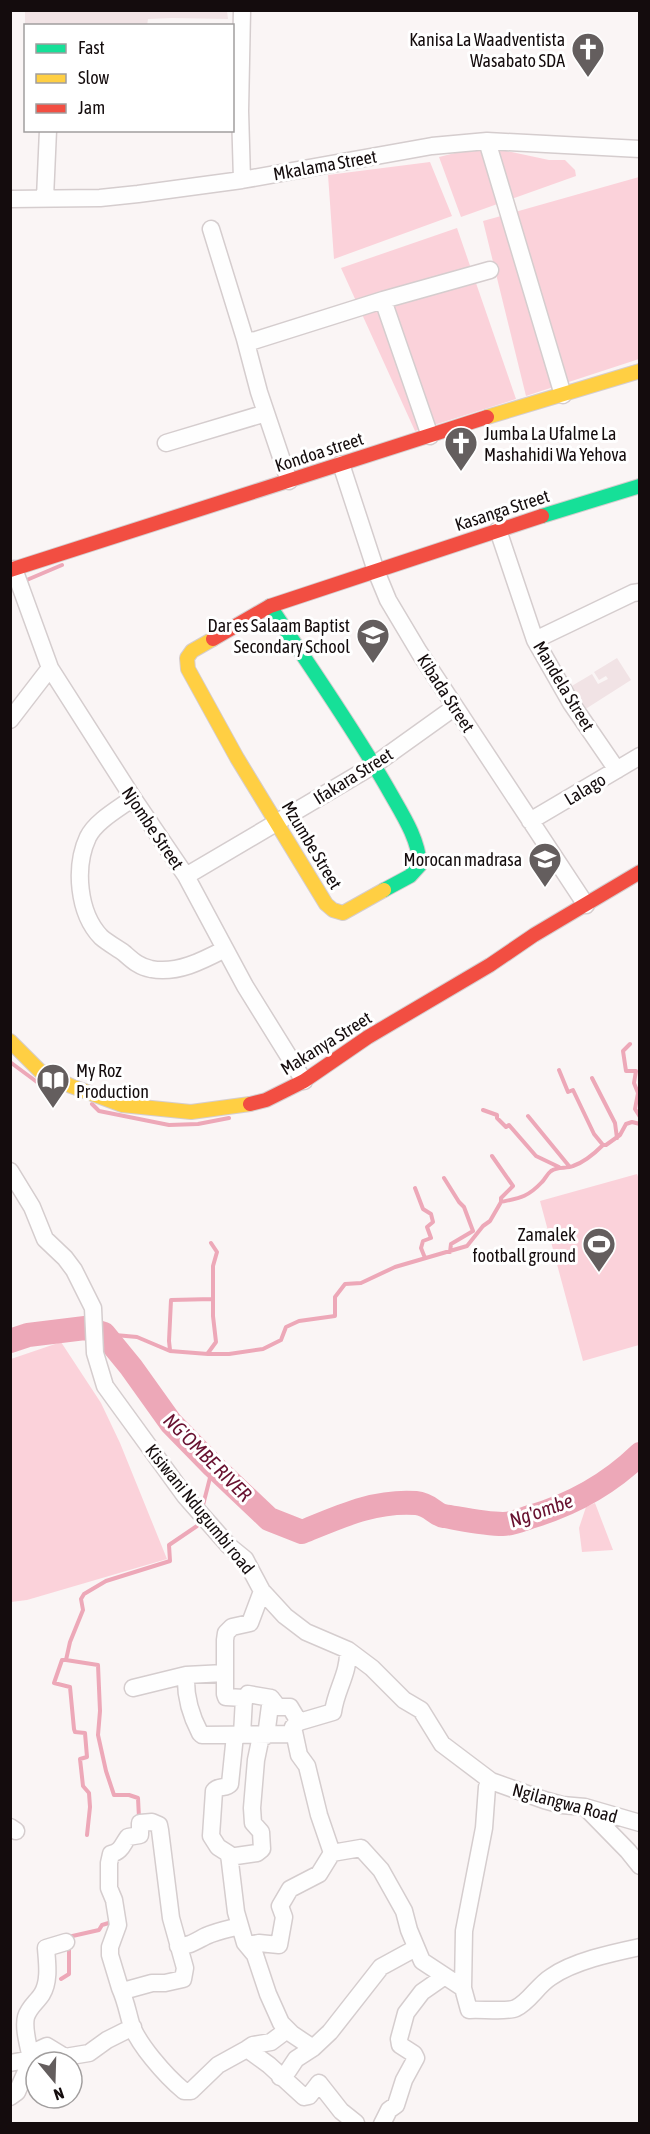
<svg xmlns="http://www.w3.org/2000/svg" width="650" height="2134" viewBox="0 0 650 2134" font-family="'Asap Condensed',sans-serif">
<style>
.built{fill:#f1e3e5}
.green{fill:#fbd2da}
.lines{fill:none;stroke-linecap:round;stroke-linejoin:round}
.stream{stroke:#eda8b8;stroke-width:4}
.river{stroke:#eda8b8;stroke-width:24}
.street-casing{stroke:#d5cdce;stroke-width:19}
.fast-casing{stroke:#d5cdce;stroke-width:16}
.slow-casing{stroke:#d5cdce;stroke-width:16}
.jam-casing{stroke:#d5cdce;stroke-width:16}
.street{stroke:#fefefe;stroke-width:16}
.fast{stroke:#16e098;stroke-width:14}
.slow{stroke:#ffcf43;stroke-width:14}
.jam{stroke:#f24e42;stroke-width:14}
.labels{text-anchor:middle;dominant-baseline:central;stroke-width:6;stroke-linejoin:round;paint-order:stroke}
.poi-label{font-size:18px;fill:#140c0d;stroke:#fff;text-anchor:end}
.street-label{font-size:18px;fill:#140c0d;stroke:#fff}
.water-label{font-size:20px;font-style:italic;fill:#681130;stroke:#fff}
</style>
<rect width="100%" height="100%" fill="#faf5f5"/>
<path class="built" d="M115,10l112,1 1,8 -56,-1 -24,1 -1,7h-121l-1,13v-28z
M617,658l14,22 -47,30 -14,-23 22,-13 6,10 10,-5 -2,-3 -7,4 -5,-8z"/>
<path class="green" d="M493,148l56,12h16l10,10 1,6 -115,41 -22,-60 28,-7z
M430,162l22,54 -118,43 -6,-84z
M639,177v182l-113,37 -43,-175z
M457,228l59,171 -101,32 -74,-163z
M637,1174l3,8 -1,163 -56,16 -43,-160z
M61,1342l40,61 19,40 47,116 -140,41 -16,2v-243z
M595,1503l18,47 -31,2 -3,-24 7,-21z"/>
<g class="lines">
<path class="stream" d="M22,582l40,-17
M630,1044l-7,7 3,20h10l-2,12 4,10 -3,16 5,8
M10,1062l31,23 6,1
M559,1070l9,22 5,-2 21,44 9,11
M592,1078l23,45 2,15
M92,1104l7,7 70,14 29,-1 31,-6
M483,1110l14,5v3l9,9 3,-2 27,31 23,11
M528,1116l41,50
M492,1156l21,30 -12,12v4
M444,1178l15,24 5,5 9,24 -22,13 -1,8
M415,1188l8,21 8,5 2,8 -6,5 4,11 -8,3 -2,7 4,10
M104,1334l33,3 33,14 38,3h21l34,-5 18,-9 5,-13 13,-6 36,-5v-19l10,-13 16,-1 34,-16 72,-21 16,-20 7,-5 11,-19c19,-4 27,-5 41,-20 3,-3 5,-8 9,-11 7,-5 15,-2 22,-5 12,-4 21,-12 30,-21h3l14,-10 6,-11 6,-2 8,2
M170,1350l-1,-9 2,-41 42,-1v-33l4,-14 -6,-9
M208,1353l8,-11 -3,-26v-17
M202,1509l11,-43
M66,1660l32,5 2,46 -2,24 8,36 8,24h15l9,3 1,20
M87,1835l3,-28 -1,-14 -6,-7 -3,-27 7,-2 -2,-24 -10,-1 -1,-3 -4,-42 -16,-4 8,-23h4l4,-18 13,-32 -2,-11 3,-5 22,-13 64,-20 -1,-16 28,-19 2,-7
M68,1937l31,-7 3,-5 10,-3
M61,1979l8,-5v-27"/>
<path class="river" d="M10,1341l18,-6 57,-7 19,6 27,33 40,56 42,43 56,53 33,13c37,-15 72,-32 114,-29 14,1 19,12 28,13 18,3 41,8 59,8 9,0 18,-4 27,-7 41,-12 79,-33 110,-63"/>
<defs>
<path id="street" d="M487,141l76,254
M242,180l-2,-69 2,-101
M45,198l3,-68
M10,199l90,-1 38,-4 104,-14 190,-34 55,-5 153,8
M211,229l34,110 8,2 130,-41 107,-30
M383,300l47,136
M245,339l14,53 30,89
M166,443l100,-30
M341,464l35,107 12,29 31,52 167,253
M498,530l37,110 36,63 46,67
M14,569l36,99 83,130 53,78 59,110 59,95
M535,640l98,-47 7,-1
M10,720l40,-52
M133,798c-15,11 -37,23 -45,39 -14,30 -10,76 13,100 7,6 16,11 23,16 8,7 15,14 27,16 26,5 51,-8 74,-20
M530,821l110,-65
M186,876l188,-111 81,-58
M10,1171l22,36 13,32 20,19 9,12 19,38 2,45 10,33 80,110 44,50 16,13 17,32 23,25 21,16 42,18 24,18 32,32 17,10 21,34 49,37 53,19 18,5 23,2 55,16
M348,1650c1,24 -12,39 -15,62l-34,10 -6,5 6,28 8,11 12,49 13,38 29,-5 20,22 23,41 5,19 13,31 41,27 6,22c11,-1 39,2 47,-2 13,-6 22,-23 35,-31 23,-16 61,-24 89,-30
M186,1675c-1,21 4,39 14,58l2,2 89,-1 2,-7
M133,1688l53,-13 39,-2
M244,1698h2l2,-4 23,4 7,9h12l9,15
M235,1735l-5,49c-4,5 -12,1 -16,7l-3,45 7,11 11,7 7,58 9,31 10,12 13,39 13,29 11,11 21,14
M242,1735l2,-37 -18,-1 -1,-3v-54l1,-7 6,-6 18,-4 12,-32
M266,1736l5,-38
M585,1807l43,44 12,15
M152,1822l7,3 1,5 11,88 14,50 -2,11 -18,4h-13l-29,8 -3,-3 -10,-33v-8l8,-22 -4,-25 -5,-12v-25l2,-9c11,-3 11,-9 17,-17l12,-2v-12z
M10,1827l6,4
M229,1857l28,-4 5,-4 -1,-17 -8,-9 -1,-15 4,-48 5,-24
M66,1942l-20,6c1,14 4,33 -4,46 -5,8 -13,13 -16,23 -3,12 3,30 5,42l5,-8 11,-5 18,11 24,-4 18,-13 26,-13
M247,1945l12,-2 20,2 5,-28 -4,-11 10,-17 29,-15 13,-21
M178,1946c12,0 18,-5 28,-10 11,-5 22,-7 34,-10
M120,1988c5,11 7,21 10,32 5,22 37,57 54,71h7l27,-26 29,-16 22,16 35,32 5,-1 10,-13 22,28 15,12
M463,1988l1,-57 20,-103 3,-41 4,-6
M247,2049l6,-4 18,-3 16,-12
M10,2063l21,-4
M280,2077l8,-6 8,-12 17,-11 17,-16 51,-65 33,-18 3,2
M10,2097l7,-5 18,-41
M382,2124l7,-14 7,-5 8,-25 12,-22 -2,-4 -14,-9 -1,-6 7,-26 16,-21 23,-16"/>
<path id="fast" d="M542,516l98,-30
M270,606c40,61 82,120 118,183 14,25 30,48 32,76l-10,11 -26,14"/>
<path id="slow" d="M487,417l153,-46
M213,639l-21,12 -5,7 1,11 49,89 89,146 7,6 10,3 41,-23
M10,1041l30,30 31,15 51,19 69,7 59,-8"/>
<path id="jam" d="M10,570l477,-153
M213,639l57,-33 272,-90
M250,1104l16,-4 38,-19 64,-44 122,-72 44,-30 106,-63"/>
</defs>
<use href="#street" class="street-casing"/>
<use href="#fast" class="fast-casing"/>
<use href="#slow" class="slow-casing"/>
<use href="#jam" class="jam-casing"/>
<use href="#street" class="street"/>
<use href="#fast" class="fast"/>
<use href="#slow" class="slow"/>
<use href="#jam" class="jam"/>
</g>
<defs>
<symbol id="church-pin" viewBox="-11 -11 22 30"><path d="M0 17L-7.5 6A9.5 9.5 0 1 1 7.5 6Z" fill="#645e5e" stroke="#fff"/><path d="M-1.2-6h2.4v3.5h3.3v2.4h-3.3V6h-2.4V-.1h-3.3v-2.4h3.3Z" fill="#fff"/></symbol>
<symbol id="school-pin" viewBox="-11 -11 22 30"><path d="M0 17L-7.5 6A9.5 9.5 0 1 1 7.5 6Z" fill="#645e5e" stroke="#fff"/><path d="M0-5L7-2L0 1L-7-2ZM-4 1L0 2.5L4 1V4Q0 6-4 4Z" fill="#fff"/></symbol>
<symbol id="library-pin" viewBox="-11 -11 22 30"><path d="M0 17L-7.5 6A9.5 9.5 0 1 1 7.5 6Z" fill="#645e5e" stroke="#fff"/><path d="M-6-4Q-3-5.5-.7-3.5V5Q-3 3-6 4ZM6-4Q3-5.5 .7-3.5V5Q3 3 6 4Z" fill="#fff"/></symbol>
<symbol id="stadium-pin" viewBox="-11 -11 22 30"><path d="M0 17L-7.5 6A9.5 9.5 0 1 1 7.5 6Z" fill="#645e5e" stroke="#fff"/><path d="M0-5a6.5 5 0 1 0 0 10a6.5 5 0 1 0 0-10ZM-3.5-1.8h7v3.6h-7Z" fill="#fff"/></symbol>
</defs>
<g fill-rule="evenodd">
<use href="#church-pin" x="569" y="30" width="38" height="52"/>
<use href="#church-pin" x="442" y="424" width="38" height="52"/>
<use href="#school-pin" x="354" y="616" width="38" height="52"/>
<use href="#school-pin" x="526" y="840" width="38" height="52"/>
<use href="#library-pin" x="34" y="1061" width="38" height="52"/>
<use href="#stadium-pin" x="580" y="1225" width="38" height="52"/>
</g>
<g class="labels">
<g class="poi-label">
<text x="565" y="39">Kanisa La Waadventista<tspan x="565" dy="21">Wasabato SDA</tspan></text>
<text x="484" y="433" text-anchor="start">Jumba La Ufalme La<tspan x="484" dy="21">Mashahidi Wa Yehova</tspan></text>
<text x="350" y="625">Dar es Salaam Baptist<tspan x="350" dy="21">Secondary School</tspan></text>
<text x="522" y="859">Morocan madrasa</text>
<text x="76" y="1070" text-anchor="start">My Roz<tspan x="76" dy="21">Production</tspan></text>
<text x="576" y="1234">Zamalek<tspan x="576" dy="21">football ground</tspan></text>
</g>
<g class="street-label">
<text transform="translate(325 165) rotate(-10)">Mkalama Street</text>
<text transform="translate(319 452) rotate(-18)">Kondoa street</text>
<text transform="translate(502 510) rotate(-18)">Kasanga Street</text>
<text transform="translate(564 686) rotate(59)">Mandela Street</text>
<text transform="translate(446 693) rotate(57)">Kibada Street</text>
<text transform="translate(353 776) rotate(-32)">Ifakara Street</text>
<text transform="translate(585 789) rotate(-31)">Lalago</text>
<text transform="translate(153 828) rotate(56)">Njombe Street</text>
<text transform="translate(312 845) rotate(59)">Mzumbe Street</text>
<text transform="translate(326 1043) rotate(-32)">Makanya Street</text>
<text transform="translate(200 1509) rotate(51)">Kisiwani Ndugumbi road</text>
<text transform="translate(565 1803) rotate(15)">Ngilangwa Road</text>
</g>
<g class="water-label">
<text transform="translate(208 1457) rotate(45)">NG'OMBE RIVER</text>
<text transform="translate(541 1510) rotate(-19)">Ng'ombe</text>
</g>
</g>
<rect width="650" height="2134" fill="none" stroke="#140c0d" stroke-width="24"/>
<rect x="24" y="24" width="210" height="108" fill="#ffffff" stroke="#a19e9e" stroke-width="1.5"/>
<rect x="36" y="44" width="30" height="9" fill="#16e098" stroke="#a19e9e" stroke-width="1.5"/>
<text x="78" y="54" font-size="18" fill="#140c0d">Fast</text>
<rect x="36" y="74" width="30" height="9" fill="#ffcf43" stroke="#a19e9e" stroke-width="1.5"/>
<text x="78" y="84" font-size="18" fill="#140c0d">Slow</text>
<rect x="36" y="104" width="30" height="9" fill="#f24e42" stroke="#a19e9e" stroke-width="1.5"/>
<text x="78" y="114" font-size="18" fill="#140c0d">Jam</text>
<g transform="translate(54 2080) rotate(161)"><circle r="28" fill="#ffffff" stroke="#a19e9e" stroke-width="1.5"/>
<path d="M0-4.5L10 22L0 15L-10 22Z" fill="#645e5e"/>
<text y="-9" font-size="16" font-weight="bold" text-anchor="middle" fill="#140c0d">N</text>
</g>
</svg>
